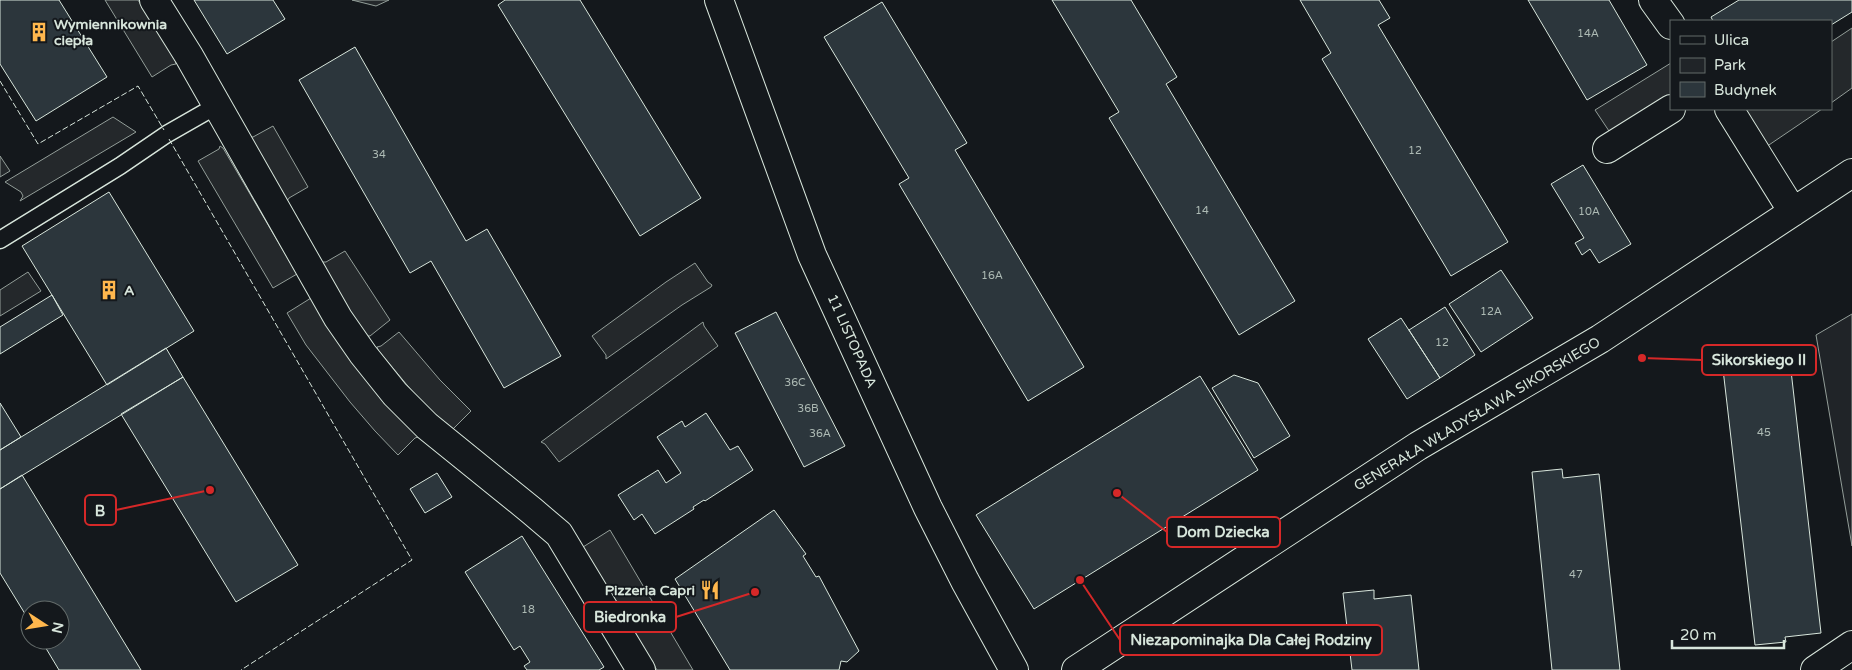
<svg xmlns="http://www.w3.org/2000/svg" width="1852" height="670" viewBox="0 0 1852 670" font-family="'Varela Round',sans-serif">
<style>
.green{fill:#202428;stroke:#939e99}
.parking{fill:#24282b;stroke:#939e99}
.building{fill:#2c363c;stroke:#d8e6dc}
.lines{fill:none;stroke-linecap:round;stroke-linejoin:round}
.service-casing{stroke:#d8e6dc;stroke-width:19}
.minor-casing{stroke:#d8e6dc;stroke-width:30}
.service{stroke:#14181c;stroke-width:16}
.minor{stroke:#14181c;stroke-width:28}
.fence{stroke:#d8e6dc;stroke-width:1;stroke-dasharray:6 2.5;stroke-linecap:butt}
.labels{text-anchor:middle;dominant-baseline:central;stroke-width:4;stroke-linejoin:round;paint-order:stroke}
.number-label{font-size:11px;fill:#adbab4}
.poi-label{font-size:14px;font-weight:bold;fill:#d8e6dc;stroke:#14181c;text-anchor:start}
.street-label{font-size:14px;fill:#d8e6dc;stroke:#14181c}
.leader{fill:none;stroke:#d62828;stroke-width:2}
.callout-dot{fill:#d62828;stroke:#14181c;stroke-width:2}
.callout{fill:#14181c;stroke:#d62828;stroke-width:2}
.callout-label{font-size:15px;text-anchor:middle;font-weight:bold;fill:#d8e6dc}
</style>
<rect width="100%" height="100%" fill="#14181c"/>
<path class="green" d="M1852,314v232l-36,-211z"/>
<path class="parking" d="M105,0h33l37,59 1,5 -5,1 -19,12z
M352,0h37l-13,6z
M1852,28v60l-21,15v-61z
M1671,63v46l-48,43 -28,-42z
M1736,109h86l-59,40z
M113,117l23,15 -116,69 3,-5 -2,-4 -16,-10z
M273,126l35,61 -19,11 -2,3 -38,-64h4z
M220,146l3,2 74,126 -24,14 -75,-127 21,-12z
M0,156l10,15 -10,6z
M345,251l45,69 -20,16h-3l-13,-18 -32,-56h4z
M695,263l13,19 4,3 -1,2 -29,18 -76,54v-4l-14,-19 74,-54z
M28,272l13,19 -41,25v-26z
M311,298l10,17 96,119 1,3 -3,1 -17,17 -23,-24 -25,-29 -44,-57 -19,-32z
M703,322l1,4 14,20 -159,116 -14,-18 -4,-2z
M399,332l41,48 31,31 -19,19 -30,-27 -44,-53 -1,-3 4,-1z
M610,530l83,140h-36l-74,-123z"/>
<path class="building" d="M0,0h59l48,77 -71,44 -36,-57z
M194,0h79l12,19 -58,35z
M505,0h75l121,198 -61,38 -142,-231z
M1052,0h79l46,77 -11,7 129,217 -56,34 -130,-217 10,-6z
M1300,0h79l11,18 -12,7 130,217 -57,34 -129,-217 9,-6z
M1528,0h81l38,65 -60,35z
M1739,0h113v12l-21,13v-4h-118l-2,-4z
M882,2l85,141 -12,7 129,217 -56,34 -129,-217 10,-6 -85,-141z
M355,47l111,194 21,-12 74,127 -57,32 -73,-127 -21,12 -111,-193z
M1583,165l48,79 -32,19 -9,-14 -8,6 -7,-12 9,-5 -33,-54z
M109,192l85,139 -87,54 -85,-139z
M1501,270l32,48 -52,34 -32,-48z
M52,295l11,20 -63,39v-27z
M1445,307l30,48 -35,23 -31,-48z
M776,312l69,134 -41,21 -69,-134z
M1401,318l39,60 -33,21 -39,-60z
M166,348l17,29 -183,112v-39z
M1752,348l1,9 36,-4 32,280 -36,4 1,5 -31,3 -34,-293z
M1234,375l24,8 32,53 -36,22 -42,-70z
M1200,376l58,94 -224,139 -58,-94z
M183,377l115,188 -62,37 -115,-188z
M0,403l21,34 -21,13z
M706,413l24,37 8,-4 15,24 -48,31 -1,-1 -11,7 1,2 -39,25 -13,-20 -8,6 -16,-25 40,-25 8,13 15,-10 -24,-36 25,-16 3,6z
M1562,469l1,9 36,-4 21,196h-68l-20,-198z
M437,473l15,24 -27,16 -15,-24z
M22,475l119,195h-82l-18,-30h19v-30h-30v12l-30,-49v-84z
M774,510l32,44 -3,2 13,21 3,-1 40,75 -12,11 -6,-1 -2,9h-109l-55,-91z
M522,536l82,131 -5,3h-72l-3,-4 6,-4 -10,-16 -6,4 -49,-78z
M1374,590v9l37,-4 8,75h-67l-9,-77z"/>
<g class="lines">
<defs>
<path id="service" d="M0,240l120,-74 47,-32 49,-28"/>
<path id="minor" d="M154,0l35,56 149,262 25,36 32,40 32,32 105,85 27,23 82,136
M719,0l93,255 116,253 37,73 49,89
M1653,0l18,25
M1729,109l64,103
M1607,149l64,-40
M1076,670l342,-224 182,-107 252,-166
M1815,670l37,-25"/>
</defs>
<use href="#service" class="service-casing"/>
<use href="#minor" class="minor-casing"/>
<use href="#service" class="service"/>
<use href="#minor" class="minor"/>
<path class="fence" d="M0,81l38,63 100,-58 26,44
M169,139l243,421 -171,110"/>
</g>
<defs>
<symbol id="building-bare" viewBox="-9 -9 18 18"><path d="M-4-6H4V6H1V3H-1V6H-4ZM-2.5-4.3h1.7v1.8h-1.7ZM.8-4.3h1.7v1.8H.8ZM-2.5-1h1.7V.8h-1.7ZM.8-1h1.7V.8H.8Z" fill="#ffb74d" stroke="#14181c" stroke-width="2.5" paint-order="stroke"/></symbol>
<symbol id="restaurant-bare" viewBox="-9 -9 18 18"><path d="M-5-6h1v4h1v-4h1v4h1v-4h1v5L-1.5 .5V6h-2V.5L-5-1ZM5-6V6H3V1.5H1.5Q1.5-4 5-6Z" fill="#ffb74d" stroke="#14181c" stroke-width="2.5" paint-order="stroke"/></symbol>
</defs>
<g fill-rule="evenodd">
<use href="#building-bare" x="25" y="18" width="28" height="28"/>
<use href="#building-bare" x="95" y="276" width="28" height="28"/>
<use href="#restaurant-bare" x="696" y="576" width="28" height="28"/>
</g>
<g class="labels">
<g class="number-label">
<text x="1588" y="33">14A</text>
<text x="1415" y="150">12</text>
<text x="379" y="154">34</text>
<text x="1202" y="210">14</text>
<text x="1589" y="211">10A</text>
<text x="992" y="275">16A</text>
<text x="1491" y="311">12A</text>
<text x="1442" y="342">12</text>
<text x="795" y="382">36C</text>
<text x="808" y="408">36B</text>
<text x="1764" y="432">45</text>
<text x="820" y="433">36A</text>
<text x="1576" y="574">47</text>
<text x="528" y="609">18</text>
</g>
<g class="poi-label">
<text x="54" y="24">Wymiennikownia<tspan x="54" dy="16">ciepła</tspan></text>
<text x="124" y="290">A</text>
<text x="695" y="590" text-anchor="end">Pizzeria Capri</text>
</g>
<g class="street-label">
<text transform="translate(852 341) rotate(66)">11 LISTOPADA</text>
<text transform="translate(1477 414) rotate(-31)">GENERAŁA WŁADYSŁAWA SIKORSKIEGO</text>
</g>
</g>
<path class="leader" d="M1642 358L1702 360M210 490L116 510M1117 493L1167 532M755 592L676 617M1080 580L1120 640"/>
<g class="callout-dot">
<circle cx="1642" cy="358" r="5"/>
<circle cx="210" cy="490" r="5"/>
<circle cx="1117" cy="493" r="5"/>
<circle cx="755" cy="592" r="5"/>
<circle cx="1080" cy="580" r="5"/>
</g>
<g class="callout">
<rect x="1702" y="345" width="114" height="30" rx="5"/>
<rect x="85" y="495" width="31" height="30" rx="5"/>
<rect x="1167" y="517" width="113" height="30" rx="5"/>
<rect x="584" y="602" width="92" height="30" rx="5"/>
<rect x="1120" y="625" width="262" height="30" rx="5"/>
</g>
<g class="callout-label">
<text x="1759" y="365">Sikorskiego II</text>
<text x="100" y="516">B</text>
<text x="1223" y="537">Dom Dziecka</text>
<text x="630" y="622">Biedronka</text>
<text x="1251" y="645">Niezapominajka Dla Całej Rodziny</text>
</g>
<rect x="1670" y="20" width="162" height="90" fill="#14181c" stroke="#626a69"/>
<rect x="1680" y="36" width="25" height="8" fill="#14181c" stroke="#626a69"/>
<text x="1714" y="45" font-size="15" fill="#d8e6dc">Ulica</text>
<rect x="1680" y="58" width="25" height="15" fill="#202428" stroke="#626a69"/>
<text x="1714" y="70" font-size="15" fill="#d8e6dc">Park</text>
<rect x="1680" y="82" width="25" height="15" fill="#2c363c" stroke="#626a69"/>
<text x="1714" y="95" font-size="15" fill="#d8e6dc">Budynek</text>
<g transform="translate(45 625) rotate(102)"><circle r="24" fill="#14181c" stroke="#626a69"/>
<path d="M0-4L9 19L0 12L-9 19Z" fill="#ffb74d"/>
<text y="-8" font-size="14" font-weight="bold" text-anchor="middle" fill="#d8e6dc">N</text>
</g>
<path d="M1672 640v8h112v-8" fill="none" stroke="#d8e6dc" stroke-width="2.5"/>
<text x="1680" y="640" font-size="15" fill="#d8e6dc" stroke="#14181c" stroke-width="4" paint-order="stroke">20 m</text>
</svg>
